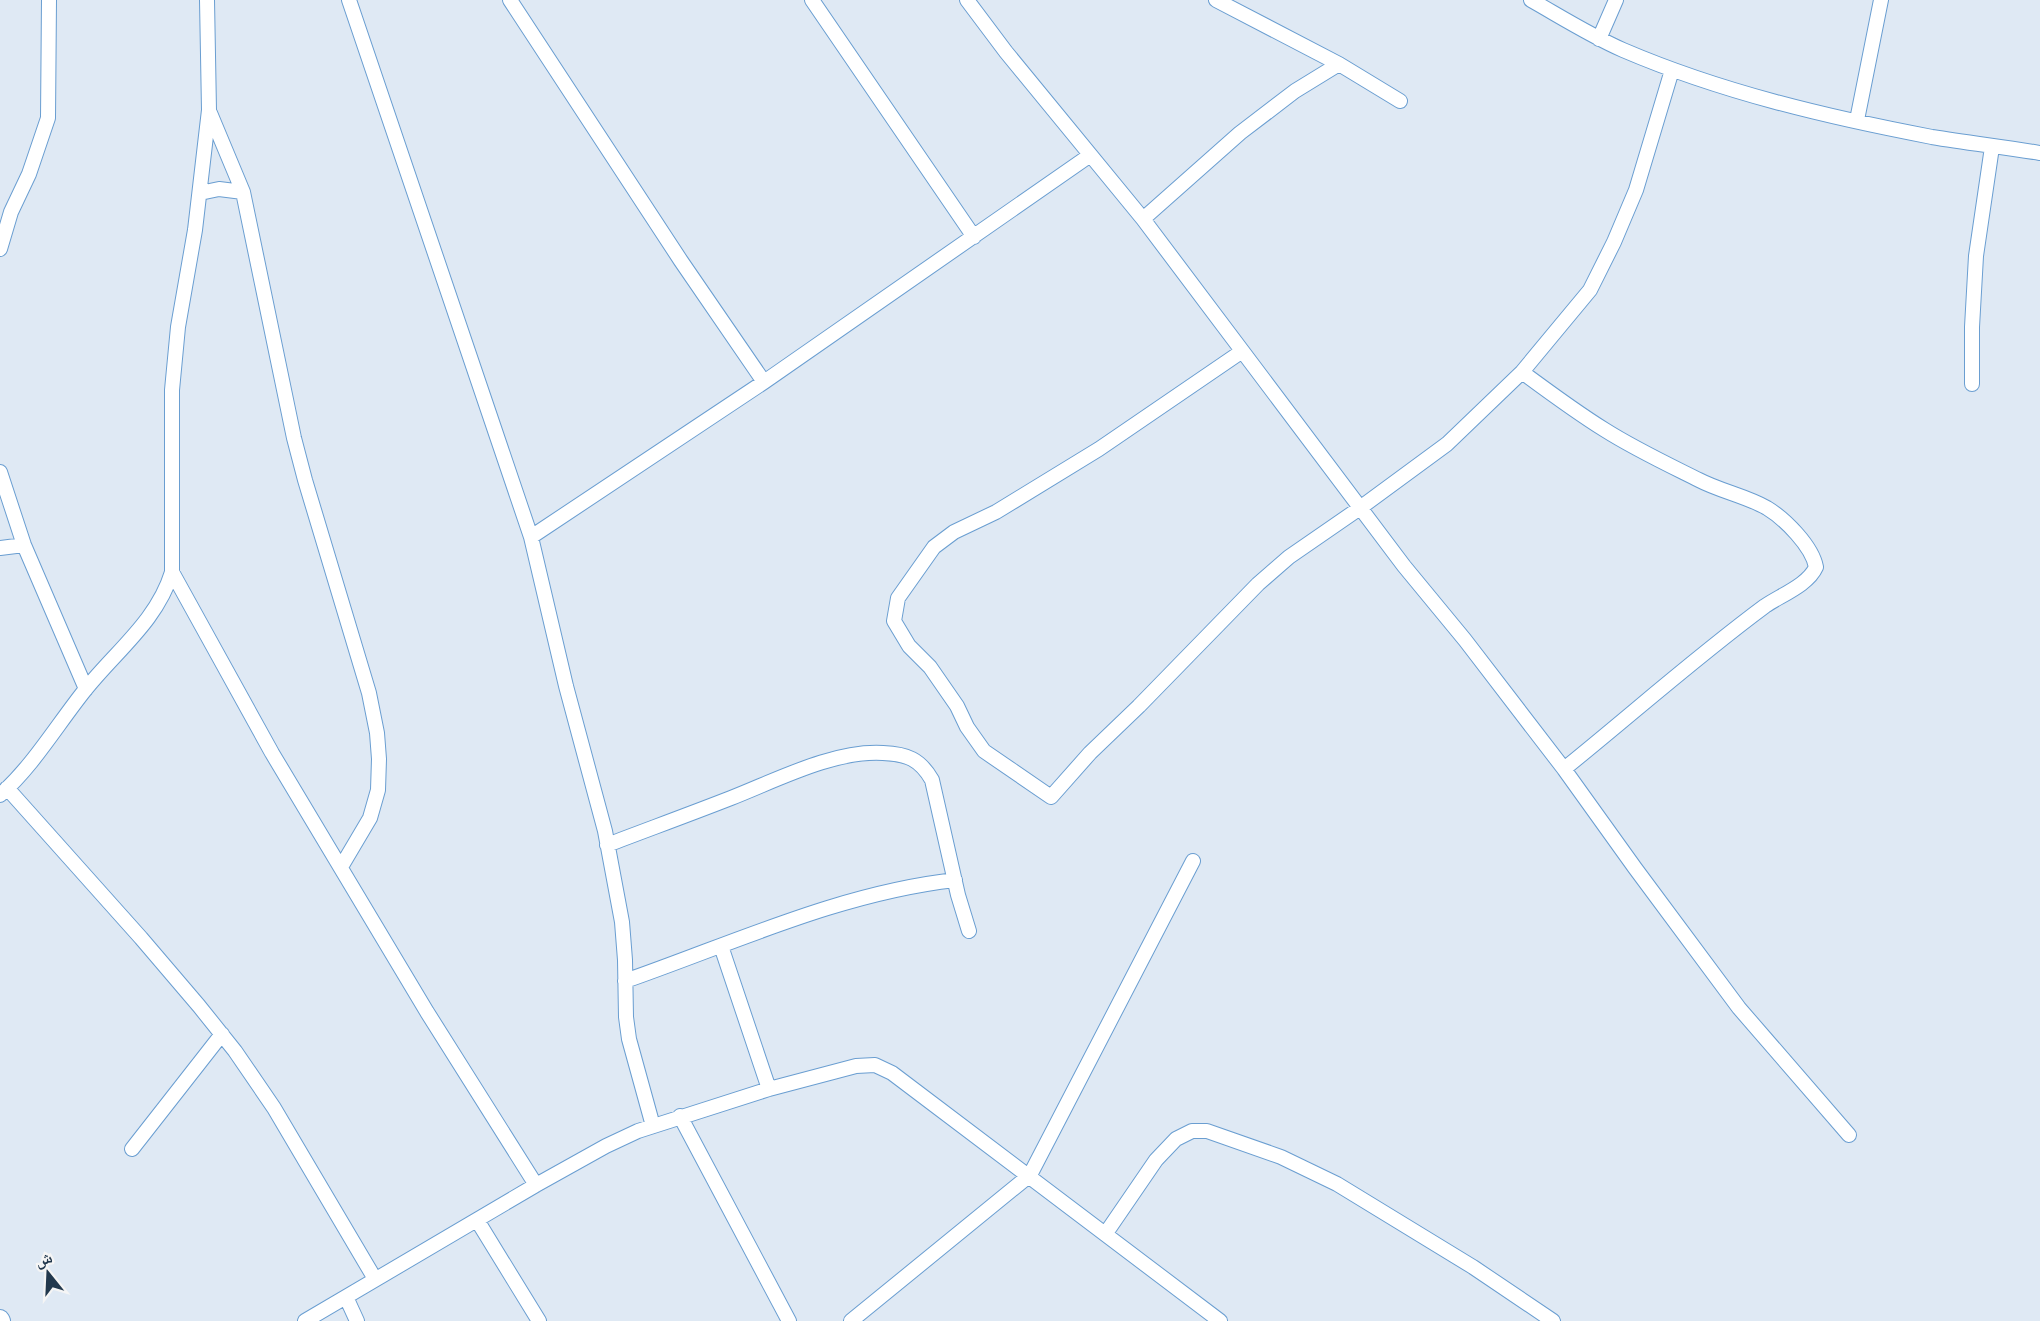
<svg xmlns="http://www.w3.org/2000/svg" width="2040" height="1321" viewBox="0 0 2040 1321" font-family="Commissioner,'Noto Naskh Arabic',sans-serif">
<style>
.lines{fill:none;stroke-linecap:round;stroke-linejoin:round}
.minor-casing{stroke:#6a9ed1;stroke-width:16}
.tertiary-casing{stroke:#6a9ed1;stroke-width:20}
.minor{stroke:#fff;stroke-width:14}
.tertiary{stroke:#fff;stroke-width:18}
</style>
<rect width="100%" height="100%" fill="#dfe9f4"/>
<g class="lines">
<defs>
<path id="minor" d="M349,0l182,537 35,149 39,145 17,91 3,38 1,57 3,22 24,87
M510,0l171,261 83,121
M812,0l162,237
M967,0l39,52 137,167 261,347 61,74 99,129 71,99 104,140 110,127
M1216,0l123,64 61,37
M1531,0c30,17 60,36 92,50 98,42 204,67 309,87 36,6 72,10 108,16
M1599,39l17,-39
M210,113l33,79 51,246 11,42 64,213 8,40 2,26 -1,31 -8,28 -29,49
M1857,120l24,-120
M200,193l19,-4 24,3
M1143,219l97,-86 55,-42 44,-27
M0,249l11,-37 18,-38 19,-56 1,-118
M1241,352l-142,97 -103,63 -42,20 -20,15 -36,51 -4,23 15,25 21,21 27,39 10,21 17,24 67,46 39,-44 49,-47 119,-122 31,-27 71,-49 87,-64 75,-72 68,-82 24,-48 22,-52 36,-120
M1522,372c27,20 54,40 83,58 30,19 62,34 94,50 21,11 47,16 68,28 18,11 45,38 49,59 -8,18 -35,28 -51,39 -69,51 -134,109 -201,163
M1972,384v-57l4,-71 16,-109
M0,472l24,73 62,144
M531,537l233,-155 325,-226
M0,548l24,-3
M172,572l100,181 155,259 109,173
M7,788l134,150 58,68 36,45 39,57 101,171
M0,795c33,-29 57,-70 85,-105 31,-39 72,-69 87,-118v-182l6,-63 17,-97 14,-120 -2,-110
M607,845c42,-16 83,-31 124,-47 46,-18 103,-48 152,-45 24,1 37,6 49,27l26,115 11,36
M721,946l48,143
M625,981c109,-38 215,-88 330,-101
M680,1116l109,205
M132,1149l90,-115
M477,1220l62,101
M1106,1233l50,-73 20,-21 16,-8h15l74,26 56,27 136,83 80,54
M346,1297l11,24
M305,1321l231,-136 70,-39 32,-15 131,-42 87,-23 19,-1 17,8 328,248
M851,1321l179,-146 163,-314"/>
<path id="tertiary" d="M0,1319l1,2"/>
</defs>
<use href="#minor" class="minor-casing"/>
<use href="#tertiary" class="tertiary-casing"/>
<use href="#minor" class="minor"/>
<use href="#tertiary" class="tertiary"/>
</g>
<g transform="translate(48 1273) rotate(342)" stroke="#f5f5f5" stroke-width="4.5" paint-order="stroke">
<path d="M0-4.5L10 22L0 15L-10 22Z" fill="#22384d"/>
<text y="-9" font-size="16" font-weight="bold" text-anchor="middle" fill="#22384d">ش</text>
</g>
</svg>
